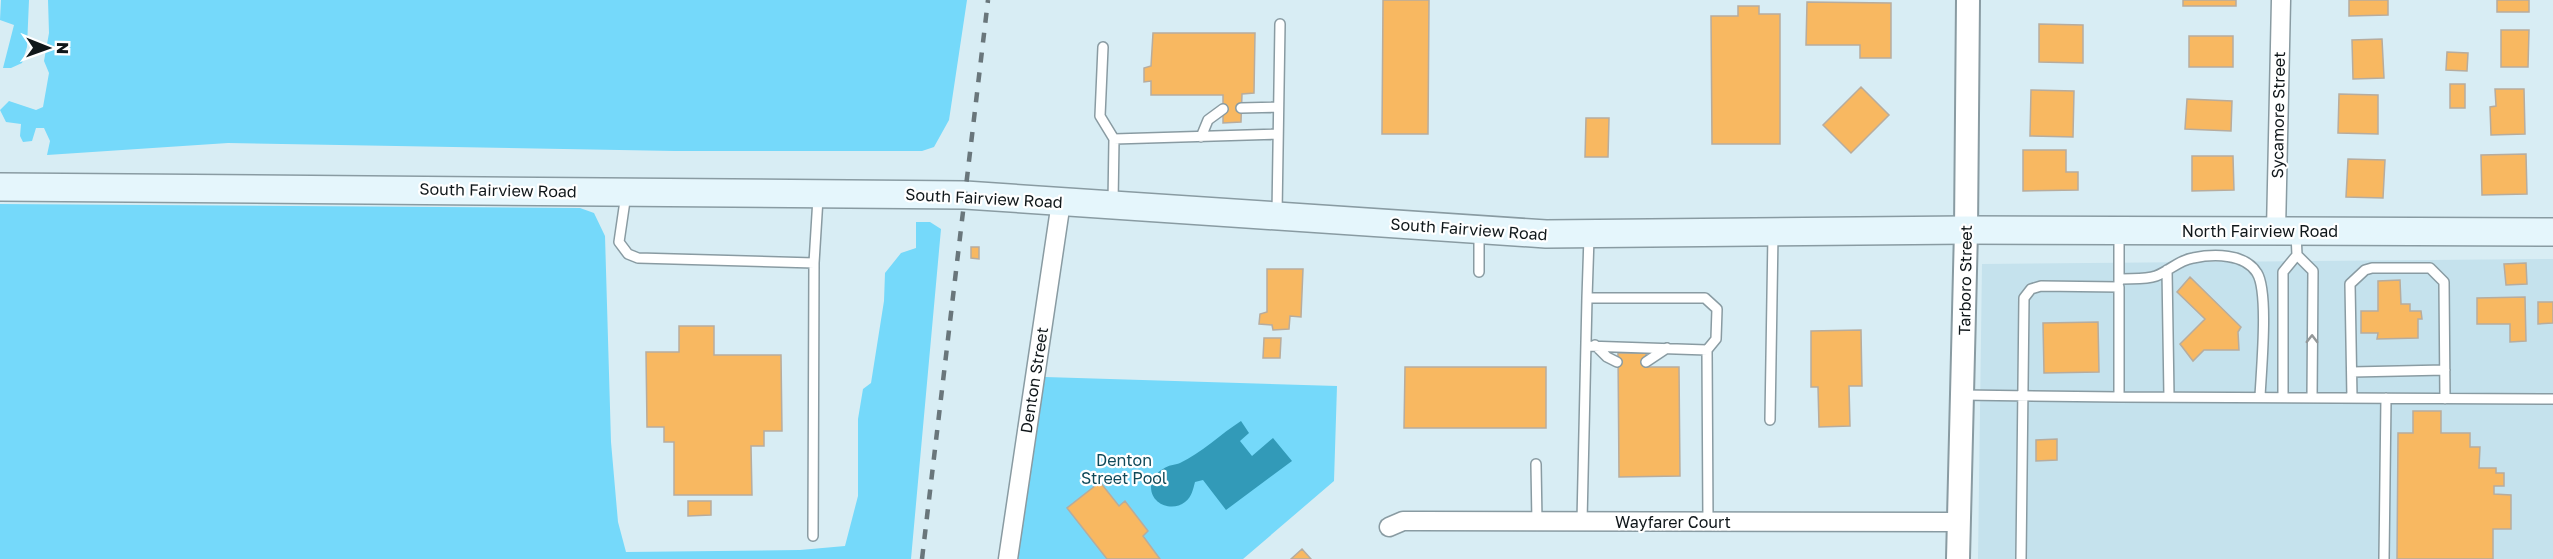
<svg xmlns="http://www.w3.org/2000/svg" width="2553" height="559" viewBox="0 0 2553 559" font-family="'Golos Text',sans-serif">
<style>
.built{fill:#c5e2ed}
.green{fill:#75d9fa}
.water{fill:#329ab8}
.building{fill:#f8b861;stroke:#b7ac9e;stroke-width:1.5}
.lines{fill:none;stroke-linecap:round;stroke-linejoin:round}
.service-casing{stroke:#899ba2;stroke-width:12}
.minor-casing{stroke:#899ba2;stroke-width:21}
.tertiary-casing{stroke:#899ba2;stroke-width:26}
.secondary-casing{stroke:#899ba2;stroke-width:30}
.service{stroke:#fff;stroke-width:9}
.minor{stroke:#fff;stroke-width:18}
.tertiary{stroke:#fff;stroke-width:22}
.secondary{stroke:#e5f6fc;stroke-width:27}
.rail{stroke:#69767b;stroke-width:4.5;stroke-dasharray:10 10;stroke-linecap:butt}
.oneway{stroke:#939798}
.labels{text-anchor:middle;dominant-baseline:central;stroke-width:4.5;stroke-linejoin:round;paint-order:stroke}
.street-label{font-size:16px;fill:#10171a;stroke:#fff}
.park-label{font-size:16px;fill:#0e4959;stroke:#fff}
</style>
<rect width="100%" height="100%" fill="#d8edf4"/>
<path class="built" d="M2553,259v300h-575l4,-295z"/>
<path class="green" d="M1,0h28l-2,47 -5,16 -11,5h-8l11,-43 -14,-5z
M48,0h919l-18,120 -15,27 -12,4h-247l-447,-8 -181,12 3,-14 -6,-13h-8l-4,13 -9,1 -3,-6 1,-12 -15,-2 -6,-12 9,-9 27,9 7,-3 6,-34 -5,-12 5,-28z
M0,204l580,4 14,5 11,23 6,206 7,80 8,30 174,-2 45,-4 13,-50v-77l5,-30 8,-6 13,-82 1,-28 16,-20 15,-5v-26h14l11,7 -30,330h-911z
M1045,377l292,9 -3,95 -91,78h-225z"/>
<path class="water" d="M1241,421l8,12 -9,8 12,15 21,-18 19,23 -66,49 -23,-30 -8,2c-2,7 -3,15 -10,20 -12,10 -34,3 -34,-15 0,-7 6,-15 12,-18 5,-4 12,-4 17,-6 20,-9 42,-30 61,-42z"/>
<path class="building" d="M1383,0h46l-1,134h-46z
M2183,0h53v6h-53z
M2349,0h39v15l-39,1z
M2497,0h32v12h-32z
M1807,2l84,1v55h-31v-13h-54z
M1738,6h21v8h21v130h-68l-1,-128h27z
M2039,24l44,1v38l-44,-1z
M2501,30h28l-1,37h-27z
M1153,33h102l-1,60 -12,1 -1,28 -18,1v-28h-72v-14l-7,1v-14l7,-2z
M2189,36h44v31h-44z
M2382,39l2,39 -31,1 -1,-39z
M2447,52l21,1 -1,18 -21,-1z
M2450,84h15v24h-15z
M1861,87l28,28 -38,38 -28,-28z
M2495,89h29l1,45 -34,1 -1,-28 6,-1z
M2031,90l43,1 -1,46 -43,-1z
M2339,94l39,1v39l-40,-1z
M2187,99l45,2 -1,30 -46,-2z
M1586,118h23l-1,39h-23z
M2023,150h43v22h12v18l-55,1z
M2526,154l1,40 -45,1 -1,-40z
M2192,156h41l1,34 -42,1z
M2348,159l37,1 -2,38 -37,-1z
M971,247h8v12l-8,-1z
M2526,263l1,21 -21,1 -2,-21z
M1267,269h36l-2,48 -11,-1 -1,13 -16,1 -1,-5 -13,-1 1,-10 7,-2z
M2190,277l51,50 -3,5 1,18h-35l-11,11 -13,-17 25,-25 -28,-27z
M2400,280l1,24h9v7h11l1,8h-4v19l-41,1 1,-6h-17v-22h17v-30z
M2525,297l1,44 -16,1v-18h-33v-26z
M2538,302h15v21l-15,1z
M2098,322l1,50 -55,1 -1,-50z
M679,326h35v29h67l1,76h-18v15h-13l1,49h-78v-53h-10v-15h-17l-1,-75h33z
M1861,330l1,56h-13l1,40 -31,1 -1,-40h-7v-56z
M1264,338h17l-1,20h-17z
M1618,353h28v14h33l1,109 -61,1z
M1405,367h141v61h-142z
M2413,411h28v22h29v14h10l-1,21h17v5h8v13h-10v8l17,1v34h-18v30h-96l1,-126h15z
M2057,439v21l-21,1v-21z
M1100,482l19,24 6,-5 23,30 -5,5 17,23h-53l-40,-51z
M688,501h23v14l-23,1z
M1302,549l9,10h-20z"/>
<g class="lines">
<defs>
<path id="service" d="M1103,47l-3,69 14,23 -1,64
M1241,108l37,-1
M1201,137l7,-17 15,-11
M1114,139l164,-5
M626,194l-7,48 9,12 10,4 176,5 4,-65
M1277,213l3,-189
M2119,233v49
M2296,233l1,22 16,16 -1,127
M2167,270l2,127
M1479,272v-39
M2119,279c12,-1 26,1 37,-3 13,-5 23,-16 37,-18 20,-4 52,-5 64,15 12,19 4,99 3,124
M1587,298l2,-61
M1595,345l12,12 10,5
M1586,346l121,4
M1646,362l21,-14
M2352,372l93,-2
M1962,395l157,2
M2283,397v-125l14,-17
M2352,398l-2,-114 15,-14 7,-2h58l14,14 1,117
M1770,420l3,-186
M1536,464l1,58
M1582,521l5,-223h118l12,11 -1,30 -9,11 1,172
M813,536l1,-273
M2021,559l3,-261 7,-9 10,-3 78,1v110l434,2
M2384,559l2,-161"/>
<path id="minor" d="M2276,231l5,-231
M1389,527l14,-6h17l539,1
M1008,559l53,-357"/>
<path id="tertiary" d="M1958,559l8,-329 2,-230"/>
<path id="secondary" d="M0,187l965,8 581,39 420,-4 587,2"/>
</defs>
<use href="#service" class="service-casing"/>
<use href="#minor" class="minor-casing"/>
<use href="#tertiary" class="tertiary-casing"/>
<use href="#secondary" class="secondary-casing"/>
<use href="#service" class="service"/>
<use href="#minor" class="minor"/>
<use href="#tertiary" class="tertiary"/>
<use href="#secondary" class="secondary"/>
<path class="rail" d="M922,559l66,-559"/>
</g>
<defs><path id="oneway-chevron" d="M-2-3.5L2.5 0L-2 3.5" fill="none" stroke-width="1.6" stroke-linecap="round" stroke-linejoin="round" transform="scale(1.5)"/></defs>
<use class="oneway" href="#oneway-chevron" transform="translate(2312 339) rotate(-89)"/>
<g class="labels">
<g class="street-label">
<text transform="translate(2278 115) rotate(-89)">Sycamore Street</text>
<text transform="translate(498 190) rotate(1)">South Fairview Road</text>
<text transform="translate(984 198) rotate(3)">South Fairview Road</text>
<text transform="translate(1469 229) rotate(4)">South Fairview Road</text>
<text x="2260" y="231">North Fairview Road</text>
<text transform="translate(1965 280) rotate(-89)">Tarboro Street</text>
<text transform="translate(1034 380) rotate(-81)">Denton Street</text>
<text x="1673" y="522">Wayfarer Court</text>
</g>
<g class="park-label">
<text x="1124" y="460">Denton<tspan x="1124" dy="18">Street Pool</tspan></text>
</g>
</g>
<g transform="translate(48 48) rotate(91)" stroke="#ffffff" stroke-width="4.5" paint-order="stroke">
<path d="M0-4.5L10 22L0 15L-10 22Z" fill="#10171a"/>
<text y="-9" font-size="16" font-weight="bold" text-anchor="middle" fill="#10171a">N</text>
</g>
</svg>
